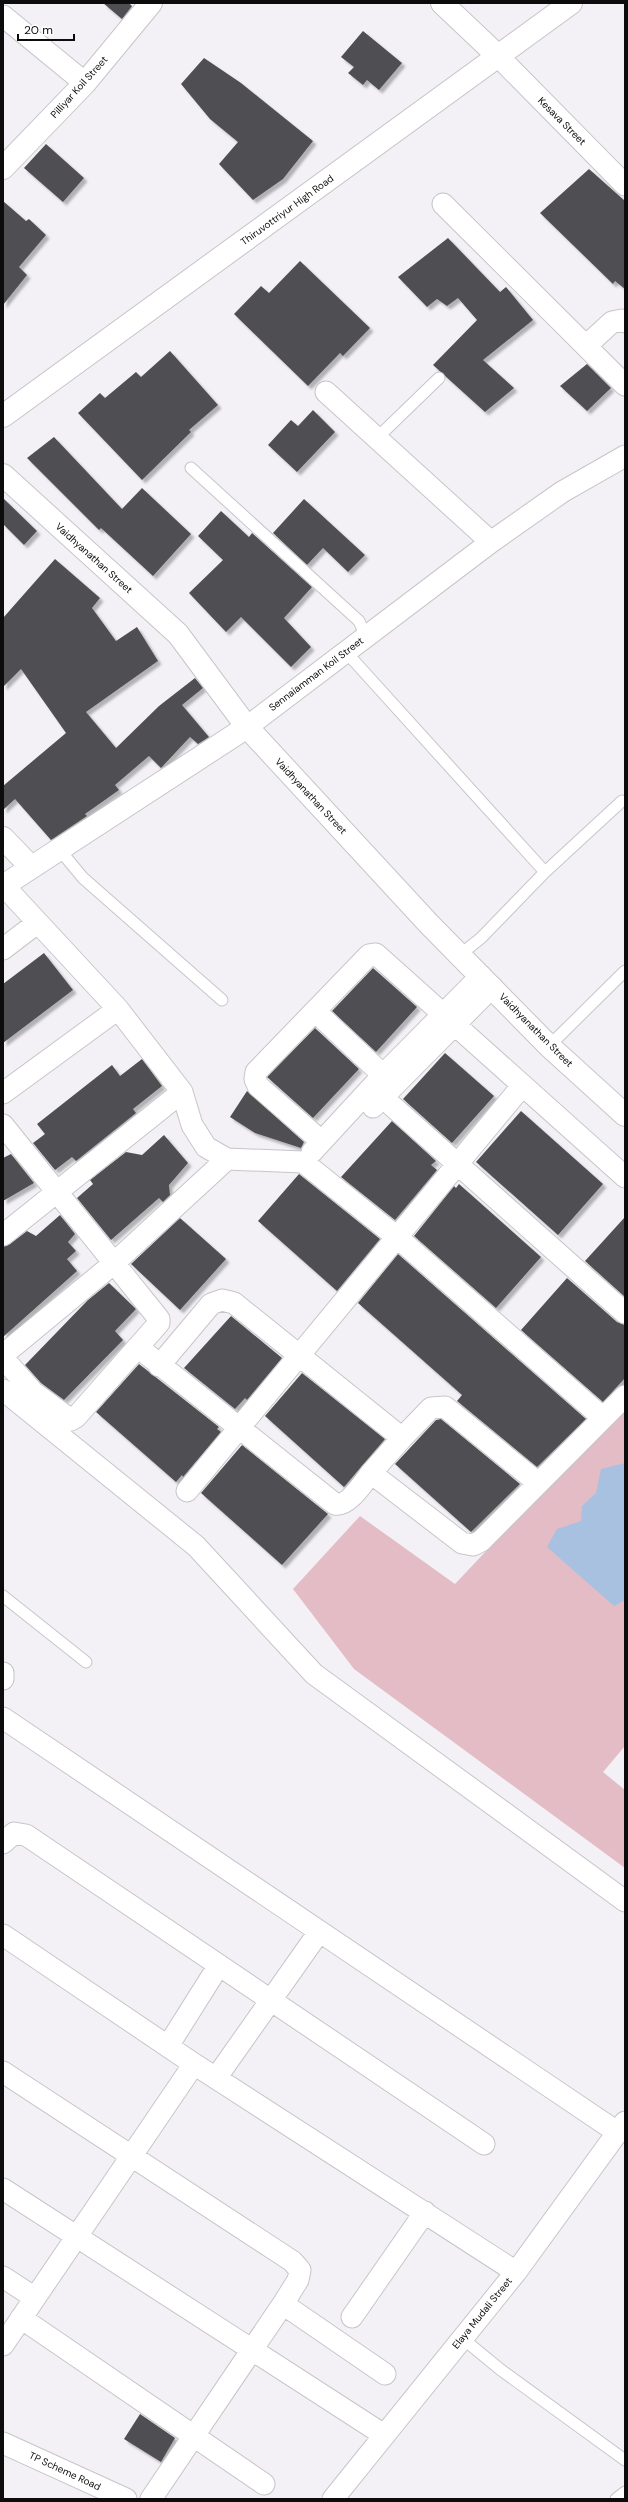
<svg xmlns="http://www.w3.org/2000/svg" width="628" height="2502" viewBox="0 0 628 2502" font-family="'DM Sans',sans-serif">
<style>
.green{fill:#e3bcc5}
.water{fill:#a8c1e1}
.building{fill:#4f5053;filter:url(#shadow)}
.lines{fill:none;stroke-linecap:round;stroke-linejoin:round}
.lane-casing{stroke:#c7c5c9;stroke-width:13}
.street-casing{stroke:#c7c5c9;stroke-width:23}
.secondary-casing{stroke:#c7c5c9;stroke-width:24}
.lane{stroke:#fff;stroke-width:11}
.street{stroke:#fff;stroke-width:21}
.secondary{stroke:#fff;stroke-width:22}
.labels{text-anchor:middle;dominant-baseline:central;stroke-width:4;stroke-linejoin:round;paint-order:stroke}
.street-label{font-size:10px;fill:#0d0c0d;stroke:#fff}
</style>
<defs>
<filter id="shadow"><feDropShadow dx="3.5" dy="3.5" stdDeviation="1" flood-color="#0004"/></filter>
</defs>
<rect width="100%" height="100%" fill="#f3f1f6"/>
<path class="green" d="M625,1404v342l-22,26 22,18v78l-271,-199 -61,-80 67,-73 95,68z"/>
<path class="water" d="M625,1463v137l-11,6 -67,-59 10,-18 24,-8 1,-15 14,-13 5,-24z"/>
<path class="building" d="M103,3h26l3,3 -10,13z
M363,31l39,32 -23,27 -12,-10 -4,5 -15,-12 6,-6 -13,-10z
M204,58l37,25 72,58 -30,38 -30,21 -34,-36 19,-22 -28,-23 -29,-35z
M46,144l38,34 -21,24 -39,-34z
M589,169l36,32v88l-10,-8 -2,3 -73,-71z
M3,201l23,20 3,-2 17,16 -27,32 8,8 -24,30z
M448,238l52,54 6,-5 27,33 -50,40 31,28 -29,24 -52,-47 44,-45 -19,-22 -11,8 -10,-7 -10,8 -29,-30z
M300,261l70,67 -27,28 -3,-3 -32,33 -74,-72 27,-28 8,7z
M170,351l48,54 -29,25 2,2 -49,48 -64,-67 22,-20 5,5 31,-26 5,5z
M587,364l24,24 -24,23 -27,-25z
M313,410l22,22 -38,40 -29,-27 23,-25 7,6z
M54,437l68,72 20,-21 49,46 -38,42 -52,-48 -2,2 -72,-72z
M3,498l34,33 -13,14 -21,-21z
M304,499l61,56 -17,17 -25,-24 -16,17 -34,-32z
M221,511l28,26 3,-4 60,54 -28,31 27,29 -20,20 -50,-50 -15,15 -37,-39 34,-33 -25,-24z
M55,559l45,39 -8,10 24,33 21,-14 21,34 -72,51 30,36 43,-42 36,-28 8,10 -21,17 27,32 -11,7 -8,-7 -29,31 -12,-12 -34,29 4,5 -34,24 2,2 -36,24 -36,-41 -12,11v-24l63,-53 -45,-64 -18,18v-69z
M44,953l29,37 -70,53v-59z
M373,968l44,39 -41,45 -44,-41z
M315,1028l44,41 -46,49 -46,-41z
M445,1053l49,43 -42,47 -49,-44z
M142,1059l20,27 -29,23 3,4 -60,48 -4,-4 -17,13 -22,-27 12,-9 -8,-10 75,-59 8,11z
M247,1091l57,51 -3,6 -46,-15 -25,-16z
M521,1111l82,73 -45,51 -82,-73z
M392,1121l44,40 -5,4 6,5 -42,50 -54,-43z
M164,1135l24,28 -19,22 1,10 -7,7 -4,-4 -48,42 -34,-42 16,-14 -3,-4 36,-28 16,3z
M11,1154l23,29 -31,18v-43z
M299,1174l81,65 -43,52 -79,-70z
M459,1184l82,73 -45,51 -82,-72 40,-50 2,2z
M60,1215l15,19 -7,8 8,9 -9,8 10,12 -74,66v-90l7,-3 17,-13 9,5z
M625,1217v80l-40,-36z
M180,1218l46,41 -46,51 -49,-46z
M398,1254l188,165 -49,48 -80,-66 5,-6 -104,-92z
M567,1278l50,44 8,3v53l-22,24 -82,-72z
M109,1283l27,26 -21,22 8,9 -59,60 -23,-17 -16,-18 63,-65z
M231,1316l51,42 -35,42 -2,-2 -10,11 -51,-41z
M139,1364l80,63 -2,2 4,3 -38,45 -1,-2 -6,7 -80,-70z
M302,1373l83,66 -41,48 -79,-71z
M441,1419l79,65 -49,48 -76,-68 41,-44z
M242,1445l86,69 -46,51 -81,-72z
M140,2414l35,24 -14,24 -37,-23z"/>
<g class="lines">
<defs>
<path id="lane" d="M377,438l62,-60
M191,468l168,153 7,16
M346,652l199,220
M59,849l24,29 139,122
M461,954l20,-16 64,-66 77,-71
M549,1046l76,-75
M3,1596l83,66
M462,2338l39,32 124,90
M616,2499l9,-7"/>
<path id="street" d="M3,16l82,67
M499,57l126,128
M443,204l182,181
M587,345l25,-23 10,-2 3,2
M326,392l165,150
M247,727l244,-185 71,-50 63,-36
M4,886l114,123 64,83 10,33 14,22 21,12 76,3 95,76 205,180
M3,949l34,-26
M315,1011l68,64
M372,1088l253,225
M3,1093l115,-84
M373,1107l119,-120
M3,1125l156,194v4l-83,94 -5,3 -38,-28 -30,-34
M321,1141l-63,-55 -3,-7 1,-7 113,-117 7,-1 249,223
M312,1152l71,-77 98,-99
M3,1235l179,-143
M139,1348l196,156c13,3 28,-21 36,-31l91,70 11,2 8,-4 144,-145
M3,1355l110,-91 114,-105
M159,1366l52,-62 11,-4 12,3 168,135 -31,35
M3,1390l193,156 118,128 311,227
M402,1438l29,-30 14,-1 93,76
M187,1491l335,-405
M3,1673v6
M3,1718l614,414
M3,1843l11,-10 12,2 458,309
M3,1935l191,129 322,208
M168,2046l51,-81
M3,2072l289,189 8,9 -2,10 -15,24 -132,195
M216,2078l103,-146
M3,2189l381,246
M3,2277l32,21
M283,2304l102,70
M352,2317l73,-105
M21,2318l243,166
M3,2345l191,-281
M3,2443l123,56
M333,2499l183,-227 109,-150"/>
<path id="secondary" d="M442,3l57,54
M3,168l82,-85 66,-80
M3,416l568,-413
M3,475l175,159 69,93 182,197 120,122 76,69
M3,838l28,29
M3,886l244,-159"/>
</defs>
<use href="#lane" class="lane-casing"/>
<use href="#street" class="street-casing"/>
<use href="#secondary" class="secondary-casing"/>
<use href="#lane" class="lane"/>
<use href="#street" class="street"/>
<use href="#secondary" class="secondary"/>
</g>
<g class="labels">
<g class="street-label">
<text transform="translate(79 87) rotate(-48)">Pilliyar Koil Street</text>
<text transform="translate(562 121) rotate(45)">Kesava Street</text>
<text transform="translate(287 210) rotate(-36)">Thiruvottriyur High Road</text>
<text transform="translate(94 558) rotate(42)">Vaidhyanathan Street</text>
<text transform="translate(316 674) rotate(-37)">Sennaiamman Koil Street</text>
<text transform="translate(311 796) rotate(47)">Vaidhyanathan Street</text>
<text transform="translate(536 1030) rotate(45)">Vaidhyanathan Street</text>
<text transform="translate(482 2313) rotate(-51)">Elaya Mudali Street</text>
<text transform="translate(65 2471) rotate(25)">TP Scheme Road</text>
</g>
</g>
<rect width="628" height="2502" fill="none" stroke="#0d0c0d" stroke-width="8"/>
<path d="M18 34v6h56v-6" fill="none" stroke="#0d0c0d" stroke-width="2"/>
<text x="24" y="34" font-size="12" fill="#0d0c0d" stroke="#ffffff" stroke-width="3" paint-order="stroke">20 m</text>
</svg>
